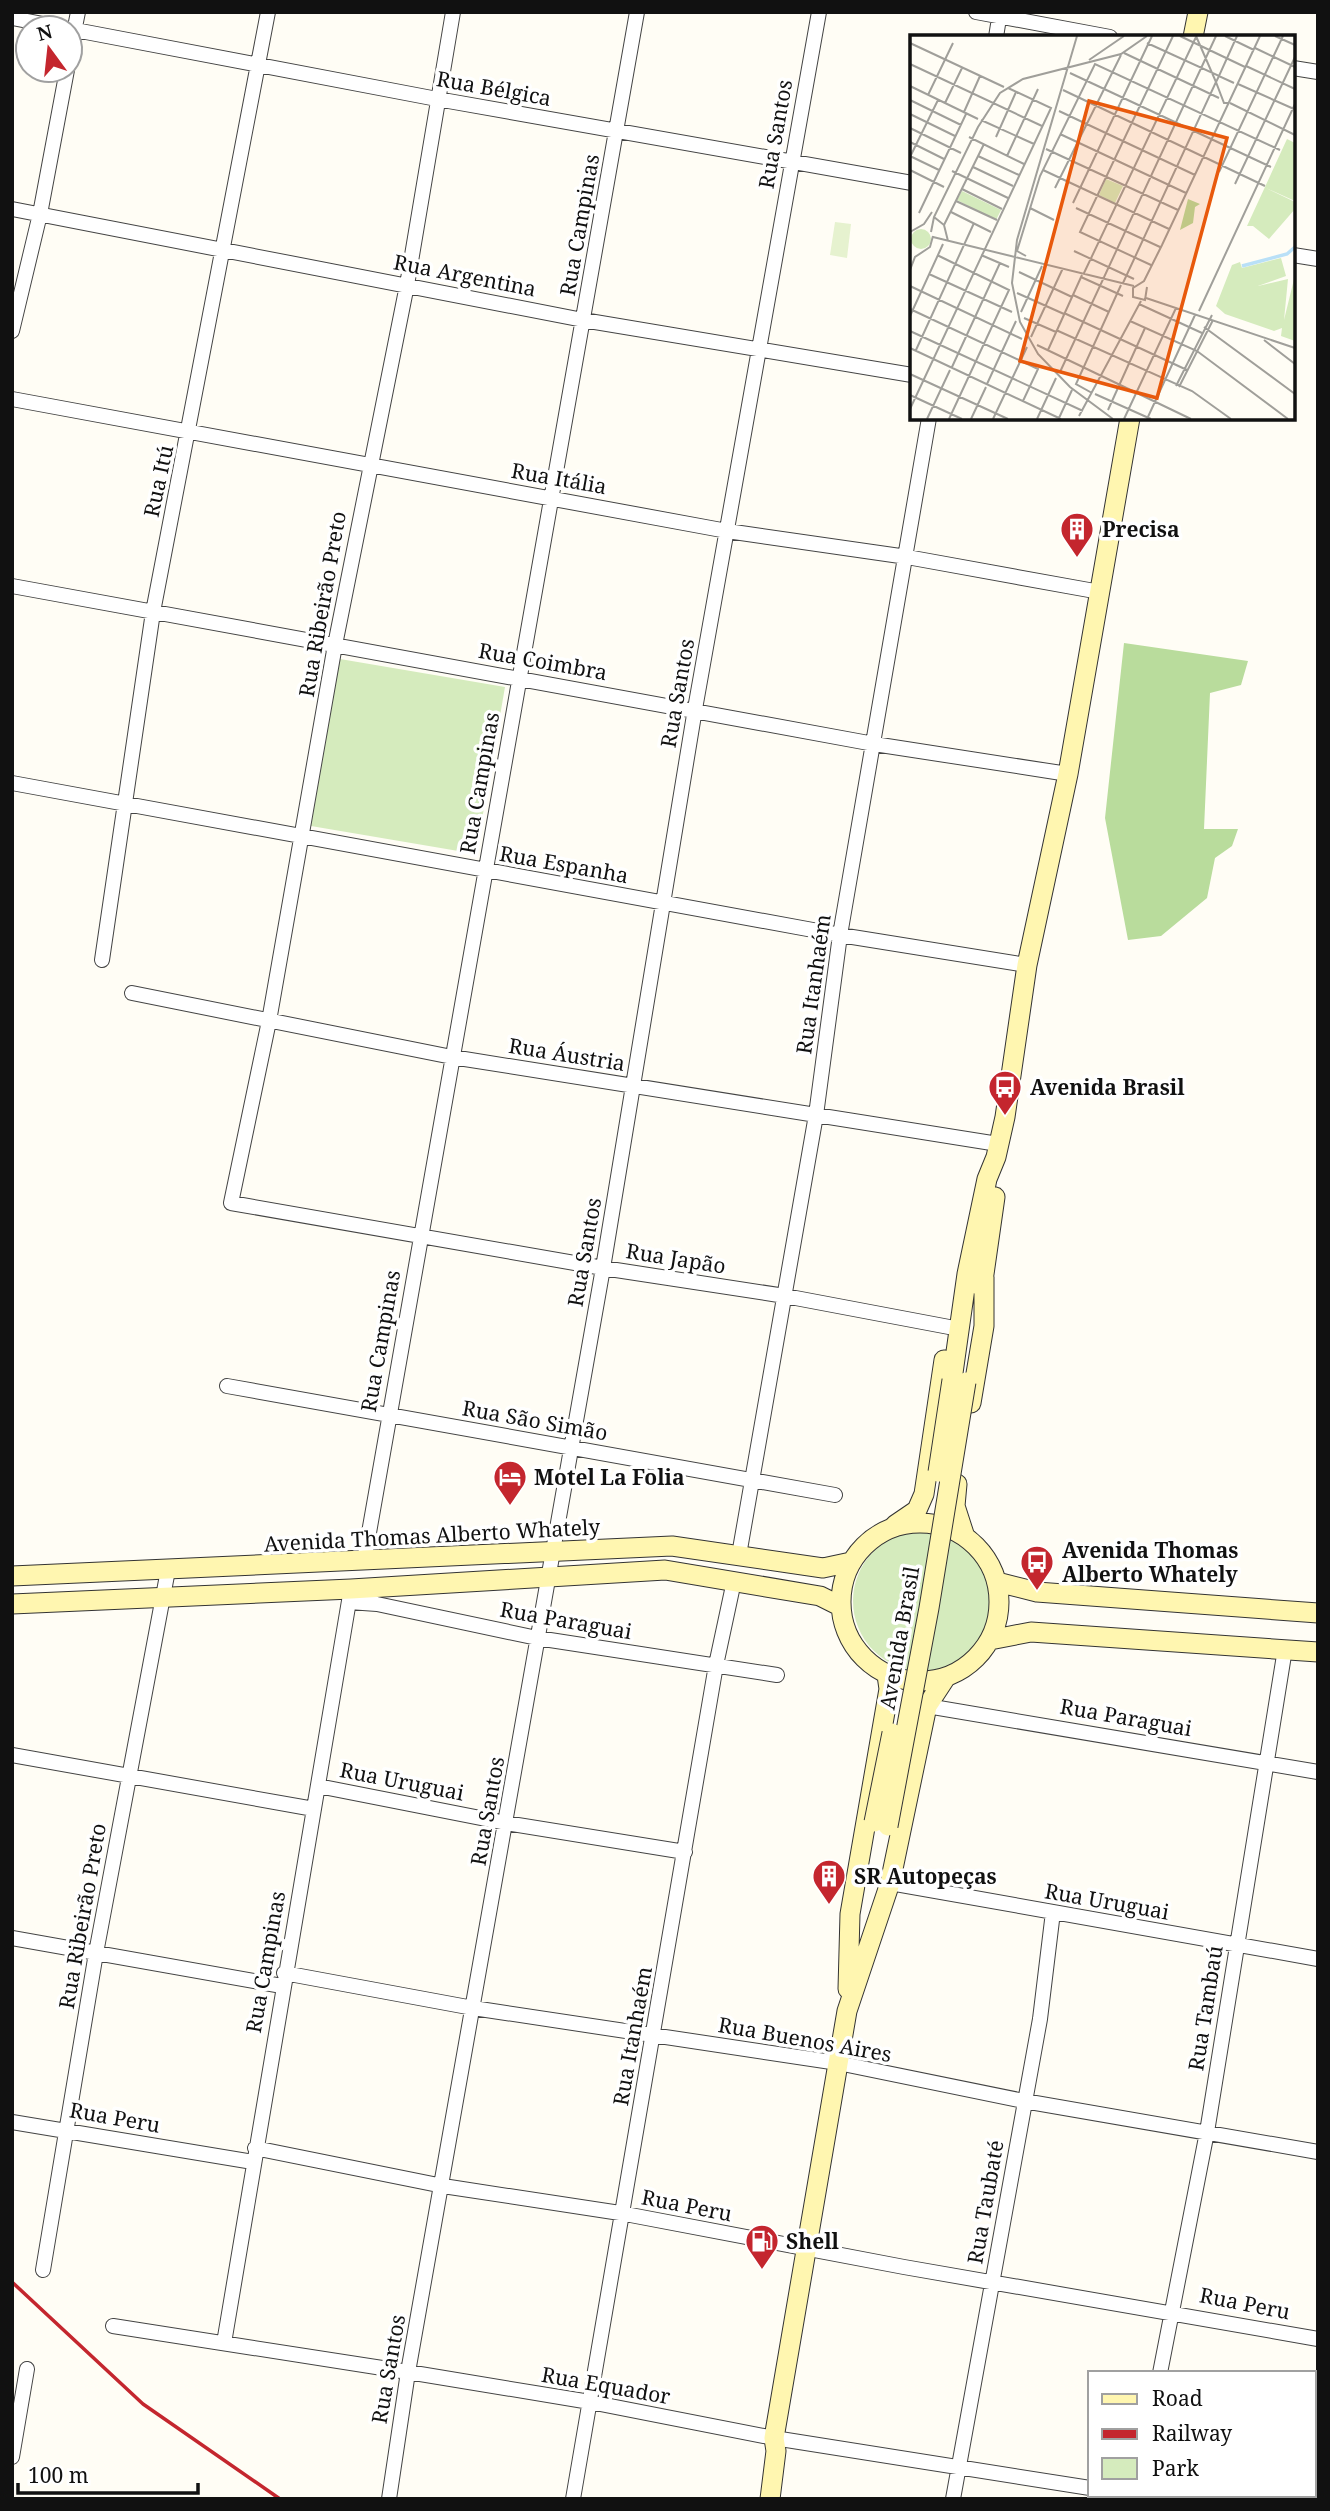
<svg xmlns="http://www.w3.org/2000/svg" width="1330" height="2511" viewBox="0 0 1330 2511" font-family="'Noto Serif',serif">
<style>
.green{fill:#d5ebbd}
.forest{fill:#b9dc9c}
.pitch{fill:#e6f2cf}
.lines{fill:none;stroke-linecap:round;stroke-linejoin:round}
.street-casing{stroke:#444;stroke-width:16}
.secondary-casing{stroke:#333;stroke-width:21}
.street{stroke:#fff;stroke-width:14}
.secondary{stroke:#fff6b0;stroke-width:19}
.rail{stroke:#c4262e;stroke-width:3.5}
.secondary-bridge-casing{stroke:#333;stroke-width:21;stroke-linecap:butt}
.secondary-bridge{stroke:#fff6b0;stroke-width:19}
.labels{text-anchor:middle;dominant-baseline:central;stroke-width:7;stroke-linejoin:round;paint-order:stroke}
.street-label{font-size:21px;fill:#111;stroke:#fff}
.poi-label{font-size:21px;font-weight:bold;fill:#111;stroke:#fff;text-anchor:start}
.inset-river{fill:none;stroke:#b9e0f7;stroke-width:3.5}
.inset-road{fill:none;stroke:#a09f9a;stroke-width:2}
.view{fill:#e8590c;fill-opacity:0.15;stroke:#e8590c;stroke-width:3.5}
.inset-edge{fill:none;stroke:#111;stroke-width:3.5}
</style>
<rect width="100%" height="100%" fill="#fffdf5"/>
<path class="green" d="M340,659l165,28 -29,167 -165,-28z
M853 1601a70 70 0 1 1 140 0a70 70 0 1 1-140 0Z"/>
<path class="forest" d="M1124,643l124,18 -7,24 -31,8 -6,136h34l-6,17 -17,12 -8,40 -46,38 -33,4 -23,-122z"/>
<path class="pitch" d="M835,222l16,2 -4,34 -17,-3z"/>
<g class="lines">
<defs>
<path id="street" d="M453,12l-46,273 -72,360 -66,376 -38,182 372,65 182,28 164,31
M976,12l134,25
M12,18l52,10
M70,29l367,70 475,84
M996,37l4,-25
M70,52l8,-40
M1293,68l25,4
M12,209l571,111 329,55
M1293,255l25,4
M12,331l28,-117 27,-144
M12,399l715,132 180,26 193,35
M12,586l862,158 194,30
M12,783l828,152 187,30
M102,960l51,-348 115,-600
M132,993l320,64 546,87
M227,1386l608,109
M739,1555l77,-440 24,-180 89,-517
M364,1561l273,-1549
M349,1602l28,2 160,34 240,37
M927,1706l391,66
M12,1755l302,54
M318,1786l188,37 179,29
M890,1883l428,76
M12,1938l270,48
M284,1973l189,35 365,55 186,38 294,51
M12,2122l241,40
M255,2148l188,38 177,27 284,54 414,72
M43,2270l53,-317 72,-383
M113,2326l295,46 182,30 184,36 316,50
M224,2343l127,-754
M1160,2373l47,-241 78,-483
M12,2457l15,-88
M1130,2495l20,4
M389,2499l19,-127 195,-1104 92,-559 124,-697
M573,2499l143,-834 18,-84
M953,2499l87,-480 13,-107"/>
<path id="secondary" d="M1193,37l5,-25
M982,1288l13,-91
M952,1380l15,-106 20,-95 9,-22 9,-40 22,-152 41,-191 62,-356
M971,1403l13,-77v-49
M957,1484l-2,22 10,31
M841 1602a79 79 0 1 1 158 0a79 79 0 1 1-158 0Z
M895,1525l22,-15 7,-16 20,-134
M12,1576l660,-30 151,22 28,-6
M997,1582l40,10 281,21
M12,1604l339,-15 314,-19 155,26 20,10
M990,1640l41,-8 287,20
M848,1989l2,-75 39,-225 -2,-14
M770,2499l6,-48 -2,-13 73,-427 43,-128 37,-177 19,-29"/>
</defs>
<use href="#street" class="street-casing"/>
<use href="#secondary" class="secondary-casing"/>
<use href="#street" class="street"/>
<use href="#secondary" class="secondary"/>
<path class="rail" d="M12,2282l131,122 137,95"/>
<defs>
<path id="secondary-bridge" d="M938,1472l14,-92
M874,1822l18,-89
M888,1826l41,-218 37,-226"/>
</defs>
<use href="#secondary-bridge" class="secondary-bridge-casing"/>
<use href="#secondary-bridge" class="secondary-bridge"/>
</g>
<defs>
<symbol id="building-pin" viewBox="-11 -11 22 30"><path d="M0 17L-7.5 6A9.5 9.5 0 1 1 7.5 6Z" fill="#c4262e" stroke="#fff"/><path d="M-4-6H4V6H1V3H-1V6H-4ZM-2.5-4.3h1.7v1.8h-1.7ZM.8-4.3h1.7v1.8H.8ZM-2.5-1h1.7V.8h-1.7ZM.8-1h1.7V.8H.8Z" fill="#fff"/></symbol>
<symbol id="bus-pin" viewBox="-11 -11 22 30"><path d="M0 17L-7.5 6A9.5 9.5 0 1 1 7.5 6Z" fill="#c4262e" stroke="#fff"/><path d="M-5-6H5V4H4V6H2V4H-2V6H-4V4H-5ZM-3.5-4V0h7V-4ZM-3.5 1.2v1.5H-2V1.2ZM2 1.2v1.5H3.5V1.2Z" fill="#fff"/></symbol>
<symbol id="hotel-pin" viewBox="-11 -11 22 30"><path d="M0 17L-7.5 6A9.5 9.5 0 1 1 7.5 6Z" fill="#c4262e" stroke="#fff"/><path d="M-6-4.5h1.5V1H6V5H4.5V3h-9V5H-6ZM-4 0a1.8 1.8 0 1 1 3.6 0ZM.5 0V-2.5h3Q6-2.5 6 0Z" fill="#fff"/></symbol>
<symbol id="fuel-pin" viewBox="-11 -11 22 30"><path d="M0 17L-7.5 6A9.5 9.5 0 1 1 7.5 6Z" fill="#c4262e" stroke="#fff"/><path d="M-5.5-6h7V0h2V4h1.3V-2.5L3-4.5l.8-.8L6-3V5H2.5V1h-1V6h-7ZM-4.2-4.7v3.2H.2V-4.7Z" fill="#fff"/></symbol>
</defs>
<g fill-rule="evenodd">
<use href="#building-pin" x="1058" y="510" width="38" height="52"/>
<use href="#bus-pin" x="986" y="1068" width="38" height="52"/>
<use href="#hotel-pin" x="491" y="1458" width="38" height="52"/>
<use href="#bus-pin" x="1018" y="1543" width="38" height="52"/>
<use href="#building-pin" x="810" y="1857" width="38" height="52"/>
<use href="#fuel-pin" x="743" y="2222" width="38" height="52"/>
</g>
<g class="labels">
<g class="street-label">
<text transform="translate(494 88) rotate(10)">Rua Bélgica</text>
<text transform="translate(775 134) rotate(-80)">Rua Santos</text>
<text transform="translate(579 225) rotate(-80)">Rua Campinas</text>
<text transform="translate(465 275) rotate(11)">Rua Argentina</text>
<text transform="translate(559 478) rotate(10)">Rua Itália</text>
<text transform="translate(158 481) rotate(-78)">Rua Itú</text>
<text transform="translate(322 604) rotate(-80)">Rua Ribeirão Preto</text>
<text transform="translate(543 661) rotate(10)">Rua Coimbra</text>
<text transform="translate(677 693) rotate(-80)">Rua Santos</text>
<text transform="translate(479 783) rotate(-80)">Rua Campinas</text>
<text transform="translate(564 864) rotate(10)">Rua Espanha</text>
<text transform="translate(813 984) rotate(-82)">Rua Itanhaém</text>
<text transform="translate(567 1054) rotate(9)">Rua Áustria</text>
<text transform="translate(584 1252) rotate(-80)">Rua Santos</text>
<text transform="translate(676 1258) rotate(9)">Rua Japão</text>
<text transform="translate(380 1341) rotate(-80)">Rua Campinas</text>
<text transform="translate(535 1420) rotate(10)">Rua São Simão</text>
<text transform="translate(432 1535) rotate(-3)">Avenida Thomas Alberto Whately</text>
<text transform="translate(566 1620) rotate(10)">Rua Paraguai</text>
<text transform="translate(899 1638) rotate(-80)">Avenida Brasil</text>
<text transform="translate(1126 1717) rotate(10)">Rua Paraguai</text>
<text transform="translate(402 1781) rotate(11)">Rua Uruguai</text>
<text transform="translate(487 1811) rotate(-80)">Rua Santos</text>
<text transform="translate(1107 1901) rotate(10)">Rua Uruguai</text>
<text transform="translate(82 1916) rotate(-80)">Rua Ribeirão Preto</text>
<text transform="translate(265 1962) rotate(-80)">Rua Campinas</text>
<text transform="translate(1205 2008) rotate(-81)">Rua Tambaú</text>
<text transform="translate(632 2036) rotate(-80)">Rua Itanhaém</text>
<text transform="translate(805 2039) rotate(10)">Rua Buenos Aires</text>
<text transform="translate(115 2117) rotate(10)">Rua Peru</text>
<text transform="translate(985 2202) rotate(-80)">Rua Taubaté</text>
<text transform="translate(687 2205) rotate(11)">Rua Peru</text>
<text transform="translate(1245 2303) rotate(11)">Rua Peru</text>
<text transform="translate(388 2369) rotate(-80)">Rua Santos</text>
<text transform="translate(606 2385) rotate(10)">Rua Equador</text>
</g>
<g class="poi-label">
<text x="1102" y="529">Precisa</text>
<text x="1030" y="1087">Avenida Brasil</text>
<text x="534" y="1477">Motel La Folia</text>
<text x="1062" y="1550">Avenida Thomas<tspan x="1062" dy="24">Alberto Whately</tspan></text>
<text x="854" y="1876">SR Autopeças</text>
<text x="786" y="2241">Shell</text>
</g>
</g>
<g transform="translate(910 35)">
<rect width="385" height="385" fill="#fffdf5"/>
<path d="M377,104l8,4v58l-29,-13 29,14v7l-26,30 -16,-13h-6zM196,144l17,7 -8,17 -16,-8zM52,156l39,19 -5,10 -39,-20zM1 204a10 10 0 1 1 20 0a10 10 0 1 1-20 0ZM371,223l5,18 -28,10 30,-7 -4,41 11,-45v66l-14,-5 1,-8 -8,3 -49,-17 -9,-8 16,-41 8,-3 2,6z" fill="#d5ebbd"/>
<path d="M278,164l12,5 -5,3 -2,16 -13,7z" fill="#b9dc9c"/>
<path class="inset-river" d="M332,231l45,-12 8,-7"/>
<path class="inset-road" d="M167,1l-60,204 -5,43 8,39 18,32 32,33 43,32M270,1l65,31M315,1l29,14M365,1l20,9M0,8l94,44M237,8l72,33 18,-40M345,13l40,19M214,18l95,45M179,25l35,-24M0,29l132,62M336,31l49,23M160,38l201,94M328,49l56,25M0,51l68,33M153,55l202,96M18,60l25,-52M0,65l51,25M35,68l17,-35M319,68h-5l-8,-21 3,-6 15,7M320,68l65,32M149,76l136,64M54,77l16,-36M0,79l45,22M71,85l53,24M0,93l51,25M150,99l126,59M59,102l55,27M86,102l20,-45M0,107l34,17M136,114l132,61M0,121l29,14M68,121l41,19M97,121l31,-67M0,122l28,-57M63,132l40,19M0,135l34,17M133,135l126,59M42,136l56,27M309,137l64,-136M325,149l60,-127M145,153l66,-133M52,154l40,20M46,166l41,19M163,168l79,-167M120,173l24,12M166,173l84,39M41,177l40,20M9,178l47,-99M24,182l10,8 4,16M34,190l40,-81M0,197l14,-8 8,-12M21,197l3,-15 44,-90 22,-34 23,-14 98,-25 26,-18M23,202l201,49M164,216l60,28M27,220l72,35 -60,129M71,220l28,12M116,221l-9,-5 23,-75 55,-112 185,86M241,230l-71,-33 93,-196M0,235l5,-13 15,-10 3,-11M109,237l53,25M174,238l112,-236M19,239l83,38M171,242l42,19M213,248l93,-201 -20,-46M0,251l112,53M237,252l-2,13 -12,-3v-9l11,-7 18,-36 98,-209M107,258l47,21M163,260l36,17M236,263l149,50M229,269l63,29M0,274l128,60 -15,32M289,276l96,-207M111,277l21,-46M154,278l123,57M0,281l33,-72M114,283l32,14M220,286l67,30 91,68M294,292l91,67M146,295l136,61 39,28M0,296l173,80M121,302l32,-69M354,305l31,24M127,310l154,74M0,313l151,71M6,315l58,-127M138,315l34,-75M42,332l48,-104M150,337l156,-336M0,339l98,45M77,349l29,-63M266,351l36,-71M269,352l34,-67M182,358l-16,-9 45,-99M185,359l56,25M0,360l52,24M0,374l141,-301 -43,-20M198,375l37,-82M169,381l62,-115M149,383l13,-28M17,384l23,-49M61,384l15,-32M83,384l34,-72M127,384l19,-41M214,384l52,-111M237,384l48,-104"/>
<path class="view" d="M179,66l138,37 -70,260 -137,-37z"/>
<rect width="385" height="385" class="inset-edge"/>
</g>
<rect width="1330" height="2511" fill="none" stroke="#111111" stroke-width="28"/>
<rect x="1088" y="2371" width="228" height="126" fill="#ffffff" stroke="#a0a0a0" stroke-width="2"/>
<rect x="1102" y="2394" width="35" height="10" fill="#fff6b0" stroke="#a0a0a0" stroke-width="2"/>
<text x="1152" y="2406" font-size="21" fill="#111111">Road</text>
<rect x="1102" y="2429" width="35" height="10" fill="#c4262e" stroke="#a0a0a0" stroke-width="2"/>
<text x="1152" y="2441" font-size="21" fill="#111111">Railway</text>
<rect x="1102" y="2458" width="35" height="21" fill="#d5ebbd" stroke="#a0a0a0" stroke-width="2"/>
<text x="1152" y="2476" font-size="21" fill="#111111">Park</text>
<g transform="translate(49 49) rotate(345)"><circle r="33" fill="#ffffff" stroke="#a0a0a0" stroke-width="2"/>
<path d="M0-5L12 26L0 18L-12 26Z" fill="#c4262e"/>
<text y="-10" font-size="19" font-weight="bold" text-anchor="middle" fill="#111111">N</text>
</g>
<path d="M18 2483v10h180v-10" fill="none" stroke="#111111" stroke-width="3.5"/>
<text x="28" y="2483" font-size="21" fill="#111111" stroke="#ffffff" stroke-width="5" paint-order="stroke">100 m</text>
</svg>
